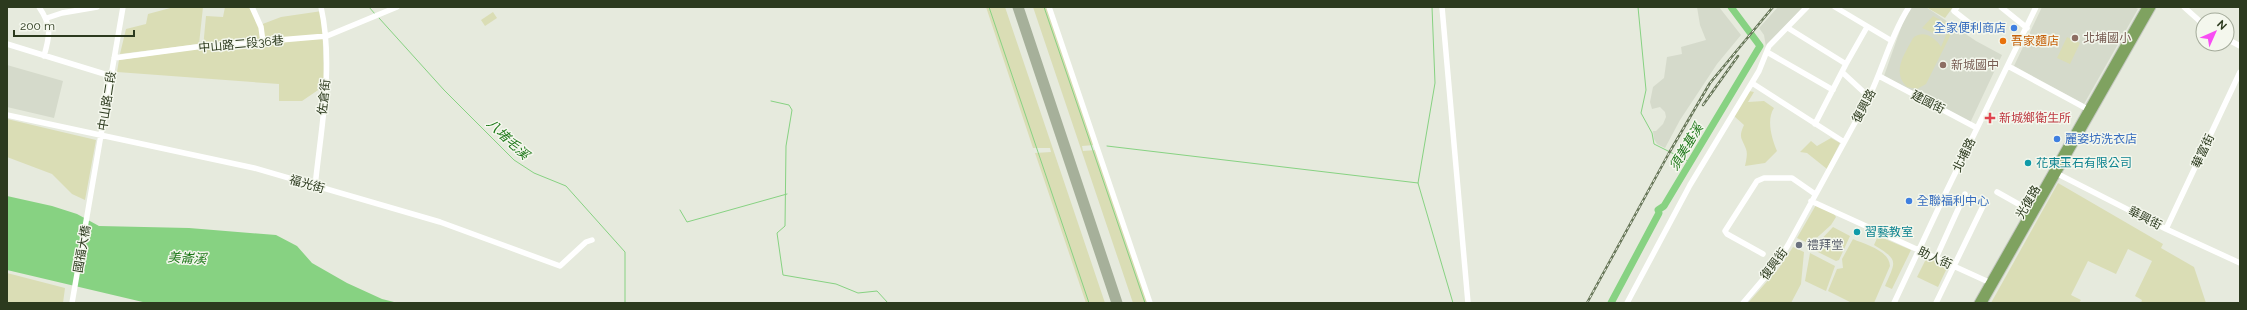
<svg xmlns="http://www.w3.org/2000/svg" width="2247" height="310" viewBox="0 0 2247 310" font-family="Raleway,'Noto Sans TC',sans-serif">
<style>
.built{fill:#d5dacb}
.green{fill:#daddb5}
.water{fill:#87d282}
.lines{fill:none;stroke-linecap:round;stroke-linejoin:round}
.stream{stroke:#87d282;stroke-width:1}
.river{stroke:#87d282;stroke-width:7}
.taxiway{stroke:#a6b09a;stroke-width:11}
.major-casing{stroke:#c4c8c0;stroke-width:9}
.minor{stroke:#fff;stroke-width:5.5}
.major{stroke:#7fa260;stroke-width:7}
.rail-casing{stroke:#677658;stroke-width:2.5}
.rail{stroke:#f4f7ed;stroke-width:1;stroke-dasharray:3;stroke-linecap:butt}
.shop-dot{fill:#3f7fe0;stroke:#f4f7ed;stroke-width:1.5}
.education-dot{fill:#8d6e63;stroke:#f4f7ed;stroke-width:1.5}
.food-dot{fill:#e8710a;stroke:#f4f7ed;stroke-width:1.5}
.health-dot{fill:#e0444e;stroke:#f4f7ed;stroke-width:1.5}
.culture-dot{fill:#0f9aa8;stroke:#f4f7ed;stroke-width:1.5}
.worship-dot{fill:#6b7280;stroke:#f4f7ed;stroke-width:1.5}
.labels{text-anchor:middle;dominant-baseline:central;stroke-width:3;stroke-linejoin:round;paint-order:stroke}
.shop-label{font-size:12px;fill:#366cbe;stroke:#f4f7ed;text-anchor:start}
.education-label{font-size:12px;fill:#785e54;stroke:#f4f7ed;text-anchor:start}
.food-label{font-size:12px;fill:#c56008;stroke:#f4f7ed;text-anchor:start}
.street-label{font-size:12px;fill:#2c3a1e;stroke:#f4f7ed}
.health-label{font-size:12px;fill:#be3a42;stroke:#f4f7ed;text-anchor:start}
.culture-label{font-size:12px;fill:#0d838f;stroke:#f4f7ed;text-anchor:start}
.worship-label{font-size:12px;fill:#5b616d;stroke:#f4f7ed;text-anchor:start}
.water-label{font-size:13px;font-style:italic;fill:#1c7717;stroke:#f4f7ed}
</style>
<rect width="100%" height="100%" fill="#e6eadd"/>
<path class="built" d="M1697,7h22l22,28 -24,29 -37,56 -15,28 -8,-4 -3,-5 -1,-8h3l7,-7 3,-7 -1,-5 -5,-5 -8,2 -2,-7 3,-15 11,-9 3,-21 15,-3 -1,-7 25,-7 -6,-15z
M1778,7h25l-37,40 -2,-12 -5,-7z
M1911,7h15l50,34 26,14 -32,68 -86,-47 20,-57z
M2042,7h92l4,2 -54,95 -70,-38z
M7,65l56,16 -9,37 -47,-11z"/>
<path class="green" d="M174,7h29l-4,37 -79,10 6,-25 20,-5 2,-10z
M225,7h27l8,18 21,-8 41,-6 2,75 -22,15h-23v-17l-162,-12 2,-12 84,-12 3,-32 17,1z
M986,7h19l100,296h-19l-51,-150 16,-1 -1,-4h-17z
M1033,7h15l46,138 -12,1 1,5 13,-1 53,153h-16z
M1926,7h27l-8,11z
M493,12l4,6 -12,8 -4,-6z
M1933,16l13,7 -6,13 -18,-8z
M1949,28l4,2 -27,54 -9,5 -10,-2c-16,-16 -2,-33 6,-49 10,-9 23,0 28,9z
M2067,37l13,6 -10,21 -13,-6z
M1749,91l5,1 -6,10 16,-1 10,7c-8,12 -2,31 3,43l-12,12 -20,3c1,-5 3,-12 1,-17 -4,-11 -8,-11 -2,-24l-10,-9z
M7,119l89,21 -11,60 -13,-6 -20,-20 -45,-17z
M1831,138l9,5 -13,26 -20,-16 -7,-1 11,-11 6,5z
M2058,183l105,61 -2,4 33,19 12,36h-65l1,-3 -7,-4 17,-35 -24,-12 -12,25 -28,-13 -17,34 10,5 -2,3h-88z
M1816,205l18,9 2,3 -5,8 -21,19 -13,-6z
M1833,227l17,9 -11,24 -3,1 -24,-12z
M1878,236l33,14 -19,39 -7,-3c11,-25 14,-26 -11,-41z
M1853,239c13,6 36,11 37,27l-16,37h-22l-24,-12 9,-22 6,-1 -1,-9z
M1793,247l11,5 -3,32 -10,19h-43l31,-35z
M1810,253l25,13 -9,25 -21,-10z
M1927,257l19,8 1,3 -9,19 -21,-10z
M7,273l58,15 -2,15h-56z"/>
<path class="water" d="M7,196l45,10 25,8 22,12 90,2 87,7 21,11 15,17 35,20 35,16 16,4h-251l-140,-33z"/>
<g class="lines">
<path class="stream" d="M369,7l6,7
M989,7l100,296
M1044,7l101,296
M1432,7l3,76 -17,100 35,120
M1638,7l8,83 -5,23 11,20 2,11 36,18
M379,18l65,72 70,70 20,13 32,13 59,66v51
M771,101l18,4 3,5 -6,36 -1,80 -8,7 6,42 53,9 22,9 19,-2 11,12
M1107,146l311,37
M680,210l7,12 100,-28"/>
<path class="river" d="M1611,303l48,-90 -1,-3 6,-4 96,-160 -29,-39"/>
<path class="taxiway" d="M1018,7l99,296"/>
<defs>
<path id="major" d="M1978,303l168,-296
M1983,303l169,-296"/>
</defs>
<use href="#major" class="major-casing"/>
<path class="minor" d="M39,7c13,19 11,28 5,49
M252,7l9,20 2,15
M1049,7l101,296
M1442,7l26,296
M1835,7l57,34
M1957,7l-3,4 23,18
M2001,7l26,21
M2184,7l19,17
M47,18l15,-5 35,-6
M1788,28l58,36 -31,60
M2227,39l13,7
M7,44l104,32
M1767,52l66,38
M114,58l82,-11 131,-11 70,-29
M1846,64l21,-37
M2008,66l83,45
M1842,72l27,25
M1879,76l98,52
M1752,83l92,59
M7,115l247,53 186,54 120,44 26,-24 6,-2
M2054,172l112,57 74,34
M315,187c6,-60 19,-121 6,-180
M1997,192l32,18
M1811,201l182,83
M2166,229l74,-157
M1763,254l-36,-20 -2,-3 32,-50 7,-3h28l23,16
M1936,258l29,-64
M72,303l51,-296
M1627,303l63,-118 69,-114 10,-25 38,-39
M1743,303l34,-40 11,-18 81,-148c14,-29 22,-62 40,-90
M1894,303l53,-113 89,-183
M1936,303l49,-101"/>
<use href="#major" class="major"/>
<defs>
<path id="rail" d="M1703,105l35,-49
M1587,303l82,-150 41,-70 63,-76"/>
</defs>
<use href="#rail" class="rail-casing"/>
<use href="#rail" class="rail"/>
</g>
<g class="shop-dot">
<circle cx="2014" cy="28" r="4"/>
<circle cx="2057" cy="139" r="4"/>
<circle cx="1909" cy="201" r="4"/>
</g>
<g class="education-dot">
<circle cx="2075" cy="38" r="4"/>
<circle cx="1943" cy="65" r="4"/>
</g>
<circle class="food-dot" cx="2003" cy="41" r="4"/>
<path class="health-dot" d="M1988 112h4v4h4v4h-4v4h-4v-4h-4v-4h4z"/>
<g class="culture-dot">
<circle cx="2028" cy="163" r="4"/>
<circle cx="1857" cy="232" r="4"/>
</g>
<circle class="worship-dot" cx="1799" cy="245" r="4"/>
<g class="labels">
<g class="shop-label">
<text x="2006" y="28" text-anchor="end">全家便利商店</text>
<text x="2065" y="139">麗姿坊洗衣店</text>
<text x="1917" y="201">全聯福利中心</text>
</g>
<g class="education-label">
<text x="2083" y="38">北埔國小</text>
<text x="1951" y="65">新城國中</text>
</g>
<g class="food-label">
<text x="2011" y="41">吾家麵店</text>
</g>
<g class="street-label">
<text transform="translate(241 44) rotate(-5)">中山路二段36巷</text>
<text transform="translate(324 97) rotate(-84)">佐倉街</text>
<text transform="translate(107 101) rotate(-81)">中山路二段</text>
<text transform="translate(1928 102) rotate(27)">建國街</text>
<text transform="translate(1864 106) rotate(-62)">復興路</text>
<text transform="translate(2203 151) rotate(-65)">華富街</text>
<text transform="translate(1964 155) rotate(-64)">北埔路</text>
<text transform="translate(307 184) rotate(16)">福光街</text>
<text transform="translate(2028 202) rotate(-60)">光復路</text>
<text transform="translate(2145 218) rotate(27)">華興街</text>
<text transform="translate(82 249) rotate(-80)">國福大橋</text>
<text transform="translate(1935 258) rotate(24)">助人街</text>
<text transform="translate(1774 264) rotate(-53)">復興街</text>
</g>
<g class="health-label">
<text x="1999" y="118">新城鄉衛生所</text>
</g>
<g class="culture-label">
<text x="2036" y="163">花東玉石有限公司</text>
<text x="1865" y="232">習藝教室</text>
</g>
<g class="worship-label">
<text x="1807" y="245">禮拜堂</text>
</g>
<g class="water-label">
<text transform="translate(508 139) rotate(43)">八堵毛溪</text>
<text transform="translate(1686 147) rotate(-59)">須美基溪</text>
<text transform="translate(187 258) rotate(3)">美崙溪</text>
</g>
</g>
<rect width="2247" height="310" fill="none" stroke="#2c3a1e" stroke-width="16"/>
<g transform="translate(2215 32) rotate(45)"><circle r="19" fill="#f4f7ed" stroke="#a4ab9a"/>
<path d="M0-3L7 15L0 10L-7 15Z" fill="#f84df3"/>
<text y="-6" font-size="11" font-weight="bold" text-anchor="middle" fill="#2c3a1e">N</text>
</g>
<path d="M14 30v6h120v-6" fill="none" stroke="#2c3a1e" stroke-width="2"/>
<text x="20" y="30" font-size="12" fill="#2c3a1e" stroke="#f4f7ed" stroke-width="3" paint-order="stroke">200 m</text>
</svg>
